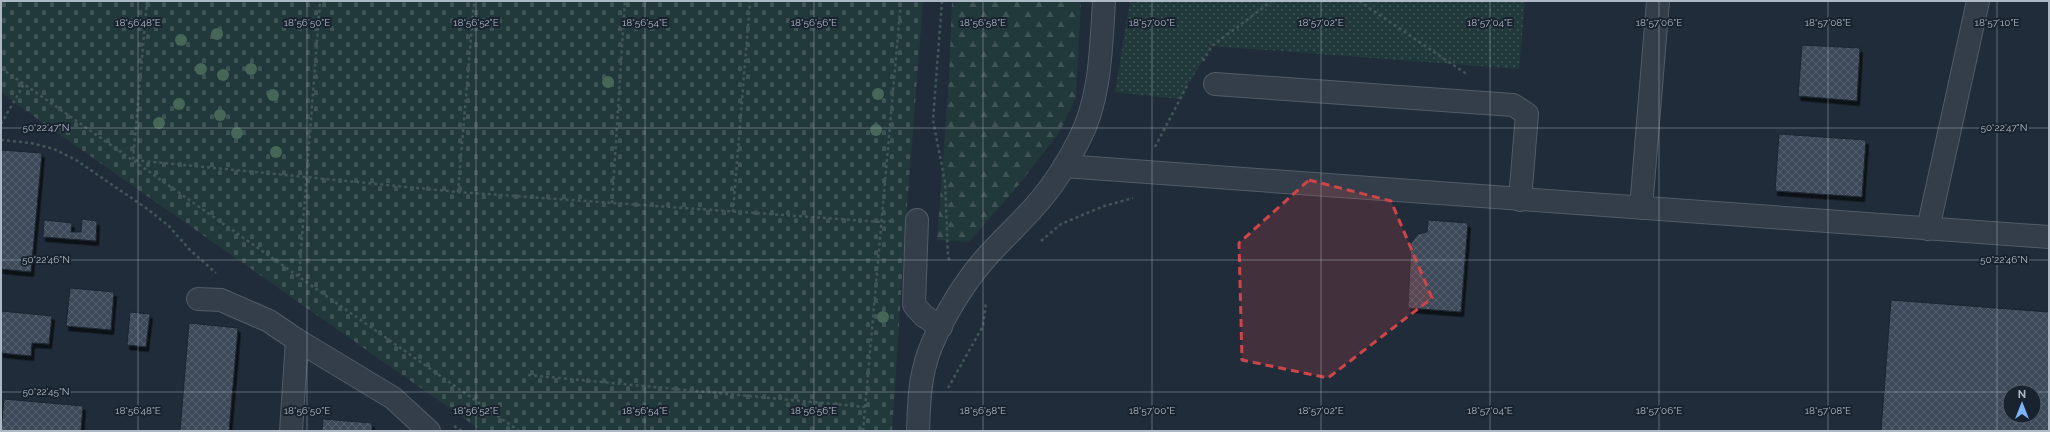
<svg xmlns="http://www.w3.org/2000/svg" width="2050" height="432" viewBox="0 0 2050 432" font-family="Raleway,sans-serif">
<style>
.forest{fill:url(#forest-firs)}
.cemetery{fill:url(#cemetery-stones)}
.park{fill:url(#park-dots)}
.building{fill:url(#building-cross-hatch);stroke:#1b2531;fill-rule:evenodd;filter:url(#shadow)}
.lines{fill:none;stroke-linecap:round;stroke-linejoin:round}
.minor-casing{stroke:#525c68;stroke-width:24}
.path{stroke:#405658;stroke-width:2.5;stroke-dasharray:3 3;stroke-linecap:butt}
.minor{stroke:#343e4a;stroke-width:22}
.tree{fill:#466757}
.marked{fill:#ce4548;fill-opacity:0.2;stroke:#ce4548;stroke-width:3;stroke-dasharray:8 5;stroke-linejoin:round}
.ticks{fill:none;stroke:#afb9c6;stroke-width:1;stroke-opacity:0.45}
.ticks-label{font-size:10px;text-anchor:middle;fill:#afb9c6;stroke:#19232f;stroke-width:4;stroke-linejoin:round;paint-order:stroke}
</style>
<defs>
<pattern id="forest-firs" width="22" height="20" patternUnits="userSpaceOnUse"><rect width="22" height="20" fill="#22393b"/><path d="M5 1l3.5 6h-7zM16 11l3.5 6h-7z" fill="#405456"/></pattern>
<pattern id="cemetery-stones" width="16" height="16" patternUnits="userSpaceOnUse"><rect width="16" height="16" fill="#22393b"/><path d="M2 7V4a2 2 0 0 1 4 0v3zM10 15v-3a2 2 0 0 1 4 0v3z" fill="#405456"/></pattern>
<pattern id="park-dots" width="8" height="8" patternUnits="userSpaceOnUse"><rect width="8" height="8" fill="#22393b"/><path d="M2 2h.1M6 6h.1" fill="none" stroke="#405456" stroke-width="1.8" stroke-linecap="round"/></pattern>
<pattern id="building-cross-hatch" width="8" height="8" patternUnits="userSpaceOnUse"><rect width="8" height="8" fill="#3c4a59"/><path d="M0 0l8 8M0 8l8-8" fill="none" stroke="#56626f"/></pattern>
<filter id="shadow"><feDropShadow dx="2.5" dy="4.5" stdDeviation="0" flood-color="#0009"/></filter>
</defs>
<rect width="100%" height="100%" fill="#202c3a"/>
<path class="forest" d="M952,1h129l-5,96 -17,36 -43,55 -47,54 -32,-2 12,-162z"/>
<path class="cemetery" d="M1,1h922l-17,218 -14,212h-410l-470,-330 -11,-10z"/>
<path class="park" d="M1130,1h395l-6,68 -307,-23 -33,53 -64,-7z"/>
<path class="building" d="M1802,45l58,3 -3,53 -59,-5z
M1779,134l87,6 -4,57 -87,-6z
M1,150l41,3 -11,119 -30,-3z
M82,219l15,2 -1,20 -53,-4 1,-17 28,3 -1,9h10z
M1428,220l40,3 -7,89 -53,-4 3,-65 7,-9 9,-2z
M70,288l44,4 -3,38 -45,-4z
M1891,300l158,12v119h-168zM2010,392h24v24h-24z
M1,311l51,5 -3,28 -17,-1 -1,13 -30,-3z
M130,312l20,2 -4,33 -19,-2z
M189,323l49,5 -9,103h-49z
M4,399l79,7 -2,25h-80z
M323,419l49,4v8h-50z"/>
<g class="lines">
<defs>
<path id="minor" d="M1215,84l298,21 14,9 -7,86
M1064,166l985,71
M1641,208l17,-207
M917,220l-3,85 10,11 17,11
M1928,229l50,-228
M198,299l23,1 48,21 28,19 96,58 36,33
M291,431l6,-91
M918,431c1,-22 1,-45 7,-66 8,-32 37,-80 59,-105 18,-21 40,-40 58,-62 14,-17 27,-38 37,-58 22,-42 22,-93 25,-139"/>
</defs>
<use href="#minor" class="minor-casing"/>
<path class="path" d="M147,1l-14,159 325,32 424,30 9,-1
M942,1l-9,119 12,62 3,75 2,4
M1359,1l109,74
M1203,61l9,-15 60,-45
M1,68l518,363
M1,124l23,-40
M1,140l30,3 23,6 22,11 70,48 23,18 20,23 27,24
M1155,147l33,-63
M458,192l16,-191
M612,203l13,-202
M733,212l17,-211
M1041,241l20,-17 43,-18 29,-8
M299,276l21,-275
M528,375l337,32
M948,388l35,-62 3,-24
M454,426l8,5
M863,431l38,-430"/>
<use href="#minor" class="minor"/>
</g>
<g class="tree">
<circle cx="217" cy="34" r="6"/>
<circle cx="181" cy="40" r="6"/>
<circle cx="201" cy="69" r="6"/>
<circle cx="251" cy="69" r="6"/>
<circle cx="223" cy="75" r="6"/>
<circle cx="608" cy="82" r="6"/>
<circle cx="878" cy="94" r="6"/>
<circle cx="273" cy="95" r="6"/>
<circle cx="179" cy="104" r="6"/>
<circle cx="220" cy="115" r="6"/>
<circle cx="159" cy="123" r="6"/>
<circle cx="876" cy="130" r="6"/>
<circle cx="237" cy="133" r="6"/>
<circle cx="276" cy="152" r="6"/>
<circle cx="883" cy="317" r="6"/>
</g>
<path class="marked" d="M1309,180l82,21 41,97 -104,80 -86,-18 -3,-117z"/>
<path class="ticks" d="M138,1v430M307,1v430M476,1v430M645,1v430M814,1v430M983,1v430M1152,1v430M1321,1v430M1490,1v430M1659,1v430M1828,1v430M1997,1v430M1,128h2048M1,260h2048M1,392h2048"/>
<g class="ticks-label">
<text x="138" y="26">18°56'48"E</text>
<text x="307" y="26">18°56'50"E</text>
<text x="476" y="26">18°56'52"E</text>
<text x="645" y="26">18°56'54"E</text>
<text x="814" y="26">18°56'56"E</text>
<text x="983" y="26">18°56'58"E</text>
<text x="1152" y="26">18°57'00"E</text>
<text x="1321" y="26">18°57'02"E</text>
<text x="1490" y="26">18°57'04"E</text>
<text x="1659" y="26">18°57'06"E</text>
<text x="1828" y="26">18°57'08"E</text>
<text x="1997" y="26">18°57'10"E</text>
<text x="46" y="131">50°22'47"N</text>
<text x="2004" y="131">50°22'47"N</text>
<text x="46" y="263">50°22'46"N</text>
<text x="2004" y="263">50°22'46"N</text>
<text x="46" y="395">50°22'45"N</text>
<text x="138" y="414">18°56'48"E</text>
<text x="307" y="414">18°56'50"E</text>
<text x="476" y="414">18°56'52"E</text>
<text x="645" y="414">18°56'54"E</text>
<text x="814" y="414">18°56'56"E</text>
<text x="983" y="414">18°56'58"E</text>
<text x="1152" y="414">18°57'00"E</text>
<text x="1321" y="414">18°57'02"E</text>
<text x="1490" y="414">18°57'04"E</text>
<text x="1659" y="414">18°57'06"E</text>
<text x="1828" y="414">18°57'08"E</text>
</g>
<rect width="2050" height="432" fill="none" stroke="#afb9c6" stroke-width="4"/>
<g transform="translate(2022 404)"><circle r="19" fill="#19232f" stroke="#555f6b"/>
<path d="M0-3L7 15L0 10L-7 15Z" fill="#7fb3fc"/>
<text y="-6" font-size="11" font-weight="bold" text-anchor="middle" fill="#afb9c6">N</text>
</g>
</svg>
